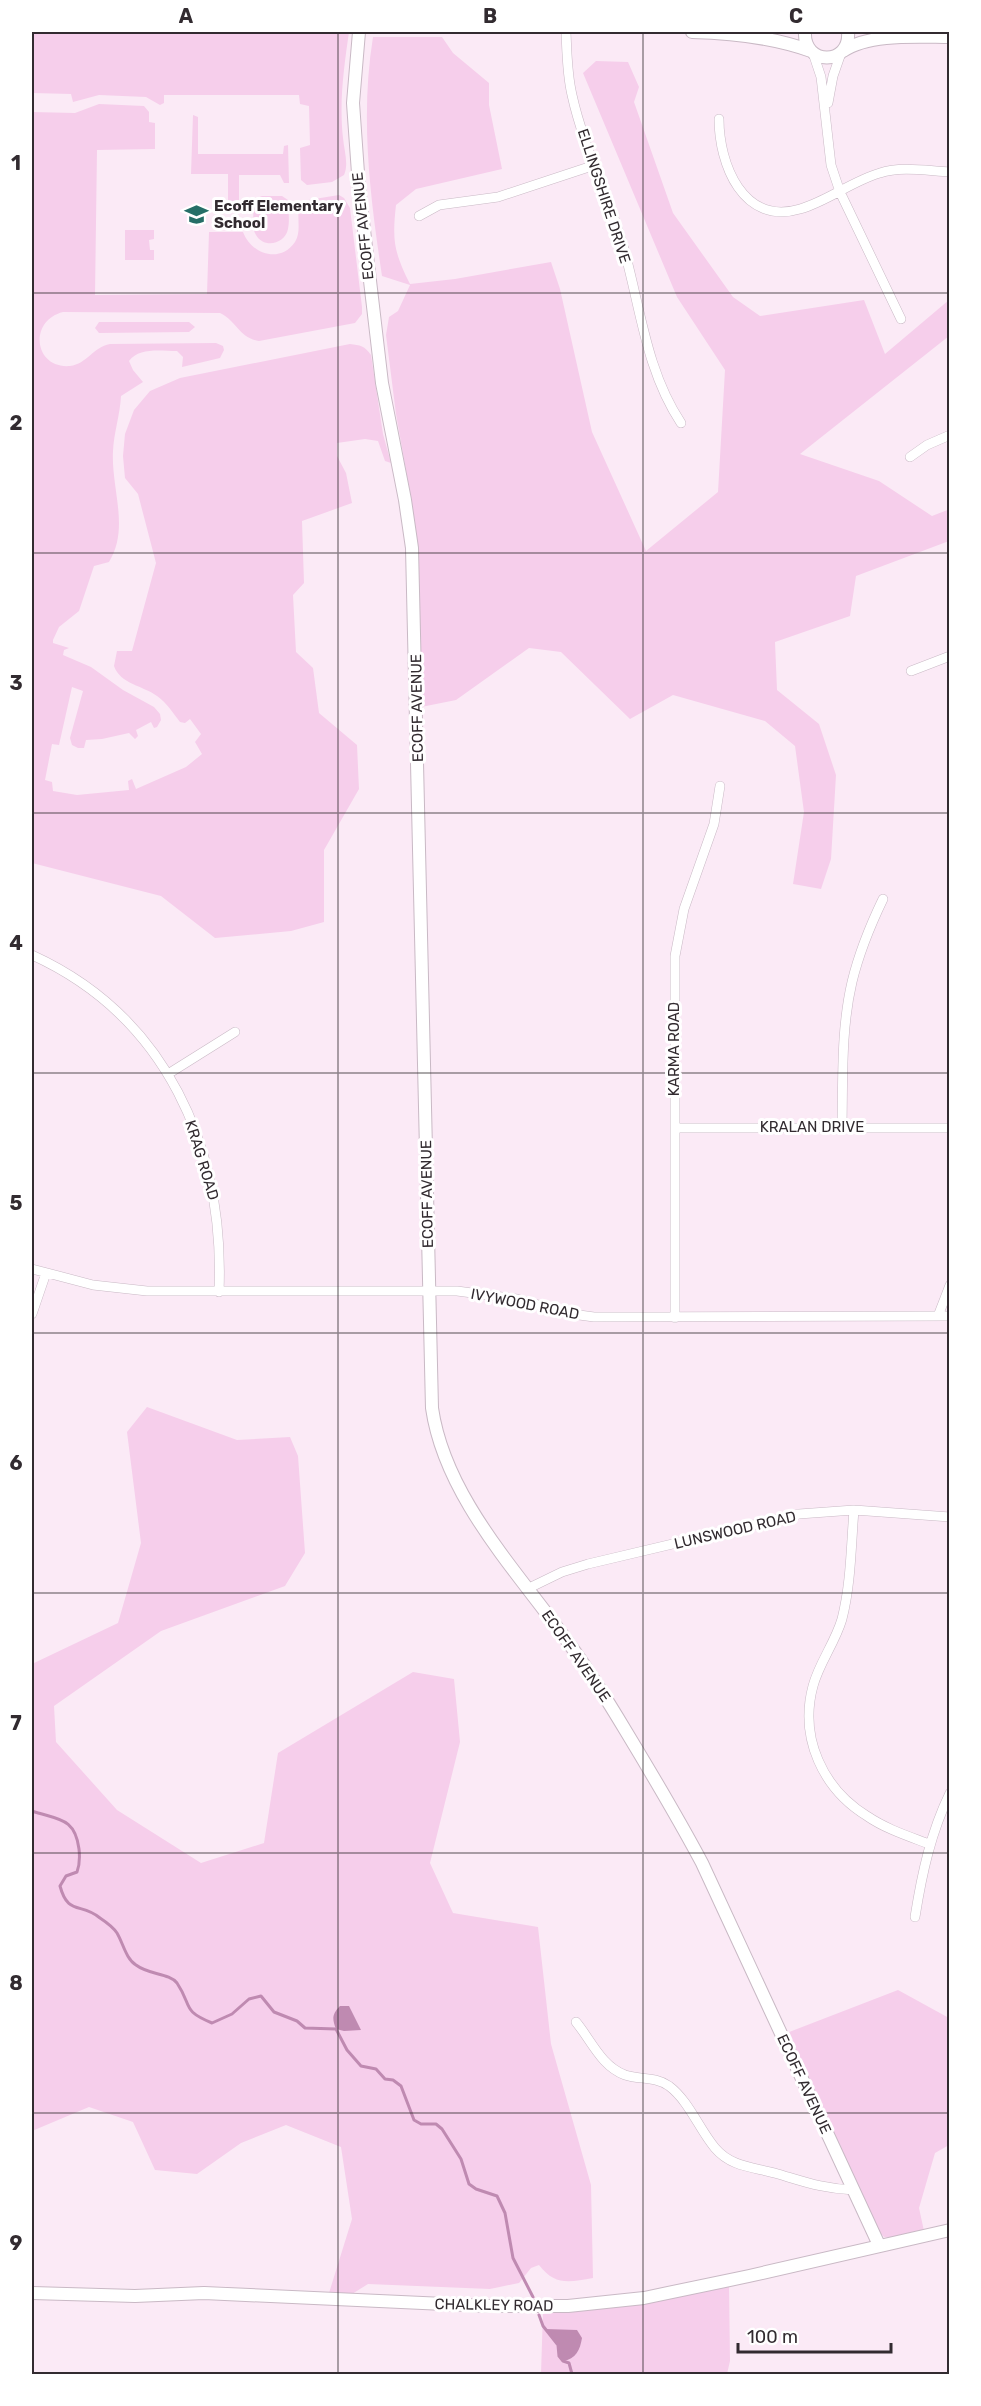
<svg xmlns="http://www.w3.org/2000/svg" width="981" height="2406" viewBox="0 0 981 2406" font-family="Rubik,sans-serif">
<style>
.green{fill:#f6ceeb}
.water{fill:#bf8ab1}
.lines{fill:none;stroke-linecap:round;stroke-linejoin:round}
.stream{stroke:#bf8ab1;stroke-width:3}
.minor-casing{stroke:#c9b9c5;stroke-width:10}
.tertiary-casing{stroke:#c9b9c5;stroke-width:14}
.minor{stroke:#fff;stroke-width:9}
.tertiary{stroke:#fff;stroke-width:12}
.grid{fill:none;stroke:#322b30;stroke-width:1.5;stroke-opacity:0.55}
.labels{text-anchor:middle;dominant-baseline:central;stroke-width:6;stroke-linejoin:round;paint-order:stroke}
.street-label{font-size:15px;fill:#322b30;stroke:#fff}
.poi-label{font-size:15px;font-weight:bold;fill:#322b30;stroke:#fff;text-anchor:start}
.neatline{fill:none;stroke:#322b30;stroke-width:2}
.grid-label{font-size:20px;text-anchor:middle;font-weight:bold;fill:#322b30}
</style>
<rect width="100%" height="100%" fill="#fbeaf6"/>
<path class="green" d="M32,32h317c-5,35 -10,70 -6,106 1,12 6,26 1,37l-12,7 -25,3 -6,-5 -1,-32 10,-3 -1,-39 -9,-2 -1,-9h-135v8l-4,2 -14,-8 -47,-2 -26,7 -2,-8 -39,-1z
M373,37h69l11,16 36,30v22l13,64 -86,20 -20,16c-4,36 -2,47 14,79l45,-5 96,-17 9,27 32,143 54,119 72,-59 7,-122 -48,-73 -94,-224 13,-12 32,1 11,25 -5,15 39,111 60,84 27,19 104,-16 21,54 64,-54v36l-149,118 79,27 53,35 18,-7 -1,32 -93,35 -6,40 -75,26 2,48 42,34 17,51 -5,84 -10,30 -28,-5 11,-72 -9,-66 -30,-25 -92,-26 -43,24 -69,-67 -32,-4 -73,52 -35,7 -11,-214 -14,-79 -10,-79 3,-18 9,-6 12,-26 -28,-9c-12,-80 -22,-159 -9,-239z
M99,104l45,2 5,6v10l6,1v26l-58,1 -2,145 112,-1 2,-62h34c8,22 37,32 52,10 8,-13 -1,-29 7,-41l37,-6 5,3 6,10 12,99v7l-7,9 -96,18c-20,-3 -22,-20 -39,-28l-157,-1c-35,9 -29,57 7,54 17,-2 23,-19 40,-22l106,-1 7,3 1,4 -4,8 -38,9 1,-10 -6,-6c-16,0 -38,-4 -48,10l4,9 10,12 -22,14c-1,19 -7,36 -8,55 -2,38 17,77 -4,111l-15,4 -15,45 -20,16 -6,13v3l16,5 -5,2 -1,5 28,12 32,23 31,17 6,7 1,6 -4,7 -3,1 -3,-6 -15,8 2,6 -3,3 -6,-6 -27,6 -16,1 -2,8h-6l-6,-3 -2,-7 13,-47 -11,-4 -13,58 -7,-1 -7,36 7,2 1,9 24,4 52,-5 -1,-9 4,-2 4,10 50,-22 16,-13 -7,-12 6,-8 -11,-15 -5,4 -5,-1c-7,-9 -13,-19 -23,-26 -13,-10 -37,-12 -43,-30l3,-15h15l24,-88 -18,-69 -13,-16 -2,-22 2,-22 9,-24 16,-19 30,-13 170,-34c10,1 15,2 21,11l12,79 8,29 -6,-2 -7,-20 -13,-2 -28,4v13l9,17 6,30 -50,18 2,62 -11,12 3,57 17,16 6,45 38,32 2,44 -35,61v72l-33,9 -76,7 -54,-42 -129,-33v-751l43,1z
M193,115l5,2v37h85l1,-8 4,-1 1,38h-5l-4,-8h-41v38h-11v-39h-37z
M262,196h20l6,4c0,9 2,20 0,29 -3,15 -24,20 -32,6 -5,-8 -2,-23 -2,-33l1,-3z
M125,230h29v9l-5,1 1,10h4v10h-29z
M99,322h90l6,5 -6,5 -90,1 -4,-5z
M147,1407l90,33 53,-3 8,19 7,97 -20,33 -124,45 -107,75 2,36 61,68 84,53 63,-20 14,-90 135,-81 41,7 6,63 -30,121 23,50 85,14 13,117 40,141 2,93c-24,4 -38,8 -54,-13l-8,3 -12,15 -29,6 -122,-5 -16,10 -23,-1 23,-74 -11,-72 -55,-22 -45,18 -44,31 -42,-4 -22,-48 -44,-15 -57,24v-467l86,-41 23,-80 -14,-111z
M898,1990l51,28v127l-14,8 -16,55 5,23 -33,7 -7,-1 -7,-8 -93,-195z
M729,2285l1,76 -3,13h-186l2,-63z"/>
<path class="water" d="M340,2006h9l12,24 -17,1 -8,-2c-4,-10 -4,-15 4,-23z
M545,2329l32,1 5,8c-2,12 -6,21 -19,23l-4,-5 -1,-11z"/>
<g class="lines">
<path class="stream" d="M32,1811c26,9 43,6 47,38 1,9 1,15 -2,23l-11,4 -6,10c8,30 21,16 40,32 6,4 13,9 17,15 6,10 9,26 19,32 13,10 33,8 41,18 16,24 4,27 35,40l20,-9 17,-15 12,-3 13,16 23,9 8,7 31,1 11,21 14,16 15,3 9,10 8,1 8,6 13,34 7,4h15l6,5 19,30 8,25 7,5 21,7 8,17 8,45 20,39
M539,2315l4,11 15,19 1,11 4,5 6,2 3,11"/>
<defs>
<path id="minor" d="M566,32c1,21 1,42 6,63 11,50 35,98 50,147 18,61 23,127 59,181
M813,53l8,24 10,88 9,27 61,127
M828,103l5,-27 8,-23
M719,119c0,45 24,107 81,90 28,-8 52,-28 80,-36 21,-7 48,-2 70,-1
M419,216l20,-11 59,-8 97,-32
M910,457l17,-12 23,-10
M911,671l39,-15
M32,955c134,61 193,193 187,337
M168,1074l67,-42
M842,1126c1,-48 -1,-97 10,-144 7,-29 18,-56 31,-83
M675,1128h275
M32,1269l61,16 54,6h310l60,8 55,15 22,3 356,-1
M32,1314l14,-41
M938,1316l12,-31
M675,1318v-362l9,-47 30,-85 6,-38
M854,1510c-3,36 -3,74 -12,109 -7,24 -23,44 -29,67 -14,52 10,103 54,130 19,13 41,20 62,28
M527,1589l35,-17 26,-8 211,-50 55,-4 96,7
M915,1917c7,-44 16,-85 35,-124
M576,2022c15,18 25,44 49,53 15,5 30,1 44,11 20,15 30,43 46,62 17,20 40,19 63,26 27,8 46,15 76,16"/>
<path id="tertiary" d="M359,32l-6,71 6,84 23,196 23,117 7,48 20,860c13,90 87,165 138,237 21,28 39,58 57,88 26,43 51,85 75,130l177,382
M692,32c41,1 80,5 119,19
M805,32c-2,34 46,34 43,0
M843,51c26,-18 76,-14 107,-14
M32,2293l103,3 69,-3 284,13h80l76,-8 105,-22 201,-46"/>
</defs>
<use href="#minor" class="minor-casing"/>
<use href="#tertiary" class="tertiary-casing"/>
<use href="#minor" class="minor"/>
<use href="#tertiary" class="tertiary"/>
</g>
<path class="grid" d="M338,32v2342M643,32v2342M32,293h918M32,553h918M32,813h918M32,1073h918M32,1333h918M32,1593h918M32,1853h918M32,2113h918"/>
<defs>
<symbol id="school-bare" viewBox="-9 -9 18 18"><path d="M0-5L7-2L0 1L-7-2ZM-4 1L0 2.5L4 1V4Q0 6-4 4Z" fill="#256e67" stroke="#fff" stroke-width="2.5" paint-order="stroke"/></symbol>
</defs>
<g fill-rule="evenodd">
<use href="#school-bare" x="180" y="198" width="33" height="33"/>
</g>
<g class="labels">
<g class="street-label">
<text transform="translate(604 196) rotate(72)">ELLINGSHIRE DRIVE</text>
<text transform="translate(363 226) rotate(-96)">ECOFF AVENUE</text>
<text transform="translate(417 708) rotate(-91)">ECOFF AVENUE</text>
<text transform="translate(674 1049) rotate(-90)">KARMA ROAD</text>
<text x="812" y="1127">KRALAN DRIVE</text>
<text transform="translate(202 1160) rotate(73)">KRAG ROAD</text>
<text transform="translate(427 1194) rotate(-91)">ECOFF AVENUE</text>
<text transform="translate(525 1304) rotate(11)">IVYWOOD ROAD</text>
<text transform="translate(735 1530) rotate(-13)">LUNSWOOD ROAD</text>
<text transform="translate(576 1656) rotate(55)">ECOFF AVENUE</text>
<text transform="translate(804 2084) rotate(65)">ECOFF AVENUE</text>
<text transform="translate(494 2305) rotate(1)">CHALKLEY ROAD</text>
</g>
<g class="poi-label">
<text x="214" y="206">Ecoff Elementary<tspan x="214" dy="17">School</tspan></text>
</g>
</g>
<rect width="981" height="2406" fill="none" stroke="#ffffff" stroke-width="66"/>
<path d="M738 2343v9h153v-9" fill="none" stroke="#322b30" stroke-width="3"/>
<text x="747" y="2343" font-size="18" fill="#322b30" stroke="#ffffff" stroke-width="4.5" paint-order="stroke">100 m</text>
<rect x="33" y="33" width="915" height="2340" class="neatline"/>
<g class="grid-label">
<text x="186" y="23">A</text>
<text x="490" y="23">B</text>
<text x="796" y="23">C</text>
<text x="16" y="170">1</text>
<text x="16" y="430">2</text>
<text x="16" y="690">3</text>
<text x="16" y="950">4</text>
<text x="16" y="1210">5</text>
<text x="16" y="1470">6</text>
<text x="16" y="1730">7</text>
<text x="16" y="1990">8</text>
<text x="16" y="2250">9</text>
</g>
</svg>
